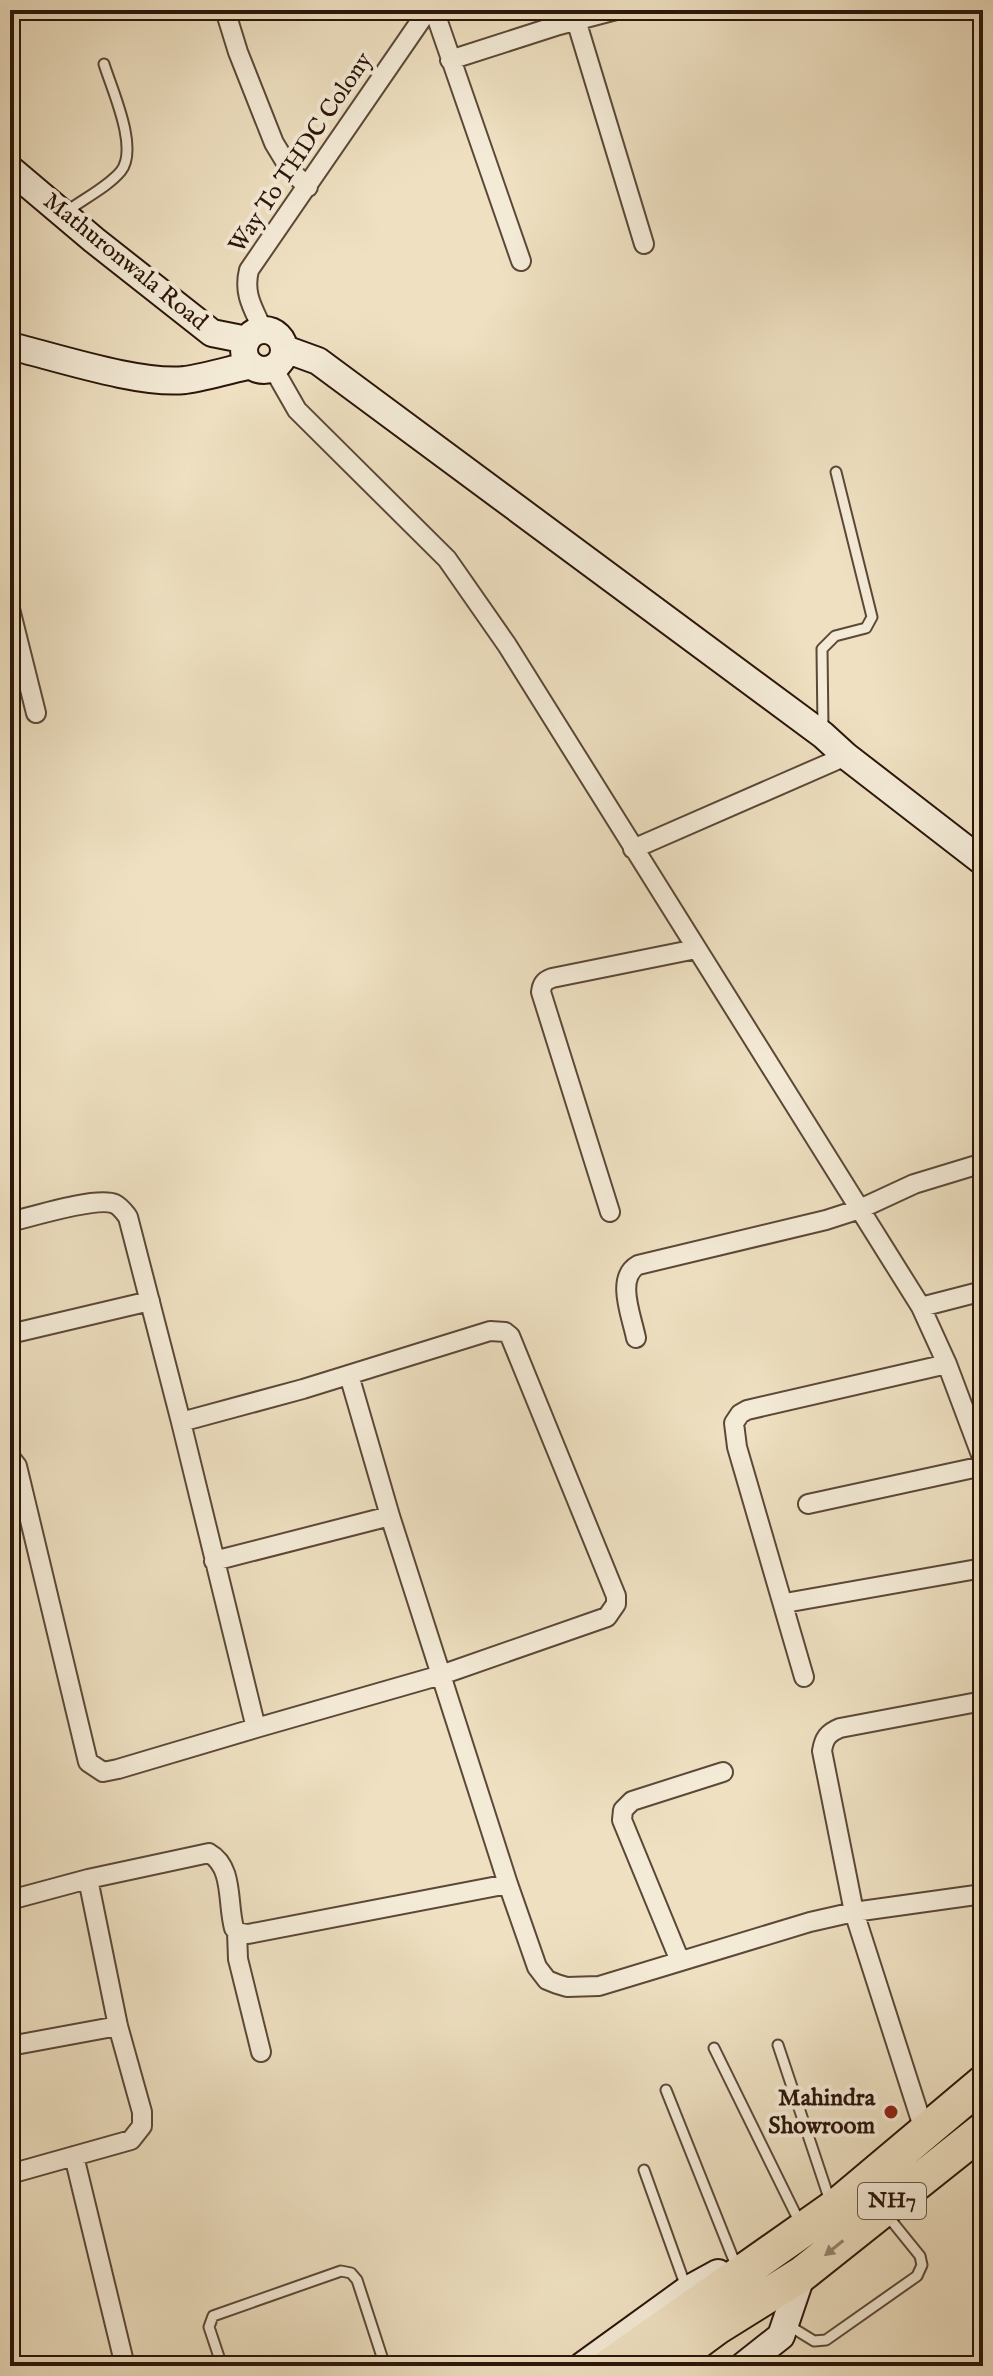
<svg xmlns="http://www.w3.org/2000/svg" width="993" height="2376" viewBox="0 0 993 2376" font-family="'IM FELL English',serif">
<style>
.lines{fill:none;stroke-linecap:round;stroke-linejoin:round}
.lane-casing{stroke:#5c4838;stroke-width:13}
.street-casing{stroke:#5c4838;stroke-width:22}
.secondary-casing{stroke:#2b150a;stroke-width:30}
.highway-casing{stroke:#2b150a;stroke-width:38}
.lane{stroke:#f4ebd7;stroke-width:9}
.street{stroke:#f4ebd7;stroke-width:18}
.secondary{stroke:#f4ebd7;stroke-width:26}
.highway{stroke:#eee0c1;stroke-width:34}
.oneway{fill:#96856f}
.poi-dot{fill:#8f2418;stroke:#f4ebd7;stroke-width:3}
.labels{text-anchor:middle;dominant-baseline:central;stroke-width:8;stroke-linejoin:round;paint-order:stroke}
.shield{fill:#f4ebd7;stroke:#675548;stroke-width:2}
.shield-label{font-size:22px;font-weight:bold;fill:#2b150a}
.street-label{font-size:24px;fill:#2b150a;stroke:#f4ebd7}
.poi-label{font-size:24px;font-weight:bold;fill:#2b150a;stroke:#f4ebd7;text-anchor:end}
</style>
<rect width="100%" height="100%" fill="#eee0c1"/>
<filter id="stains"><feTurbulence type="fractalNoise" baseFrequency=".0025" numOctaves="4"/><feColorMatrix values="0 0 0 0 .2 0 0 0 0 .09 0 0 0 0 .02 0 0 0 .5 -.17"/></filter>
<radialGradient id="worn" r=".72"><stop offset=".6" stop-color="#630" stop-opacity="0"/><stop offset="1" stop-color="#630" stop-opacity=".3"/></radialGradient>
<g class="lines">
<defs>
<path id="lane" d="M66,212c17,-13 42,-25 55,-41 18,-23 -9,-81 -17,-107
M823,728l-1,-79 13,-13 31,-8 6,-11 -36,-145
M778,2045l52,156
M714,2048l86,175
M666,2090l69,173
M644,2170l42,117
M788,2325l26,16 12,-1 91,-64 5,-11 -2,-9 -34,-42
M222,2366l-13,-39 4,-11 128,-45 10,2 6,7 28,86"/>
<path id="street" d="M225,10l13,42 36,91 17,28 17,16
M434,10l87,251
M576,20l68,224
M450,60l109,-35 57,-15
M263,330c-10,-22 -20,-36 -14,-60l179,-260
M273,368l24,42 150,149 60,86 414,662 26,57 36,96
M10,609l26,104
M633,849l213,-93
M610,1212l-69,-220c1,-8 3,-11 11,-14l144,-29
M10,1222c21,-5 87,-26 105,-18 6,3 9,8 13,13l53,205
M921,1307l62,-16
M10,1334l140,-33
M636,1338c-4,-21 -21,-60 2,-73l188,-45 34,-11 54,-25 69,-21
M10,1457l7,9 71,296 15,10 15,-3 138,-41 -75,-306 122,-33 187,-58 15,1 5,4 106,260v8l-9,13 -166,58 -185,53
M808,1504l175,-38
M390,1516l118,368 29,83 10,13 10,4 10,3 32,-1 211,-64 44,-10 129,-18
M214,1561l176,-45 -41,-141
M785,1603l198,-35
M804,1677l-67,-230 -3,-24 6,-9 7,-4 200,-46
M10,1900l78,-21 121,-26c25,14 18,50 25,75l3,4 11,2 260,-50
M237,1932l1,27 23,93
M680,1961l-58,-141 1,-10 9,-9 91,-29
M10,2046l108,-20
M925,2133l-71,-221 -32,-161c2,-13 6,-18 18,-23l143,-27
M74,2156l51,210
M10,2174l121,-34 11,-14v-14l-24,-86 -30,-147"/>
<path id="secondary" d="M10,169l84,71 118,93 35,7
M244 350a20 20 0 1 1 40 0a20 20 0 1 1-40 0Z
M10,346c46,11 130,39 175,34 22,-3 44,-10 66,-15
M285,349l33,12 505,374 23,21 137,106
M582,2366l105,-76 31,-17
M743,2366l38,-30 21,-62"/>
<path id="highway" d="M609,2366l229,-161 145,-122
M664,2366l53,-39 85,-53 181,-144"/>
</defs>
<use href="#lane" class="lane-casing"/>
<use href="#street" class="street-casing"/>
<use href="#secondary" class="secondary-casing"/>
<use href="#highway" class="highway-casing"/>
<use href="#lane" class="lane"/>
<use href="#street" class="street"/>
<use href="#secondary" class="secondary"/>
<use href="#highway" class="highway"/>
</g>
<defs><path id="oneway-solid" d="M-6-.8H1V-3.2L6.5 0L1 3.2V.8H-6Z" transform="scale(2)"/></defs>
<use class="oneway" href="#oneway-solid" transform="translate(834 2248) rotate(141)"/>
<circle class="poi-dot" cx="891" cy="2112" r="8"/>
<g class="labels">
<rect class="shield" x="858" y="2183" width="68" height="36" rx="6"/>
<g class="shield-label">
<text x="892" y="2201">NH7</text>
</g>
<g class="street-label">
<text transform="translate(301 153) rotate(-56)">Way To THDC Colony</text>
<text transform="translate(125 262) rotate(39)">Mathuronwala Road</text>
</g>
<g class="poi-label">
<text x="875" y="2098">Mahindra<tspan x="875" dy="28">Showroom</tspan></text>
</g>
</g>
<rect width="993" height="2376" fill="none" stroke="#eee0c1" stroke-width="40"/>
<rect x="12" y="12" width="969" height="2352" fill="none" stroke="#2b150a" stroke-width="4"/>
<rect x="20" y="20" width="953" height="2336" fill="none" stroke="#2b150a" stroke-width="2"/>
<rect width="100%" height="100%" filter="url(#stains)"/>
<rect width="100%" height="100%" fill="url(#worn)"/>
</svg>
